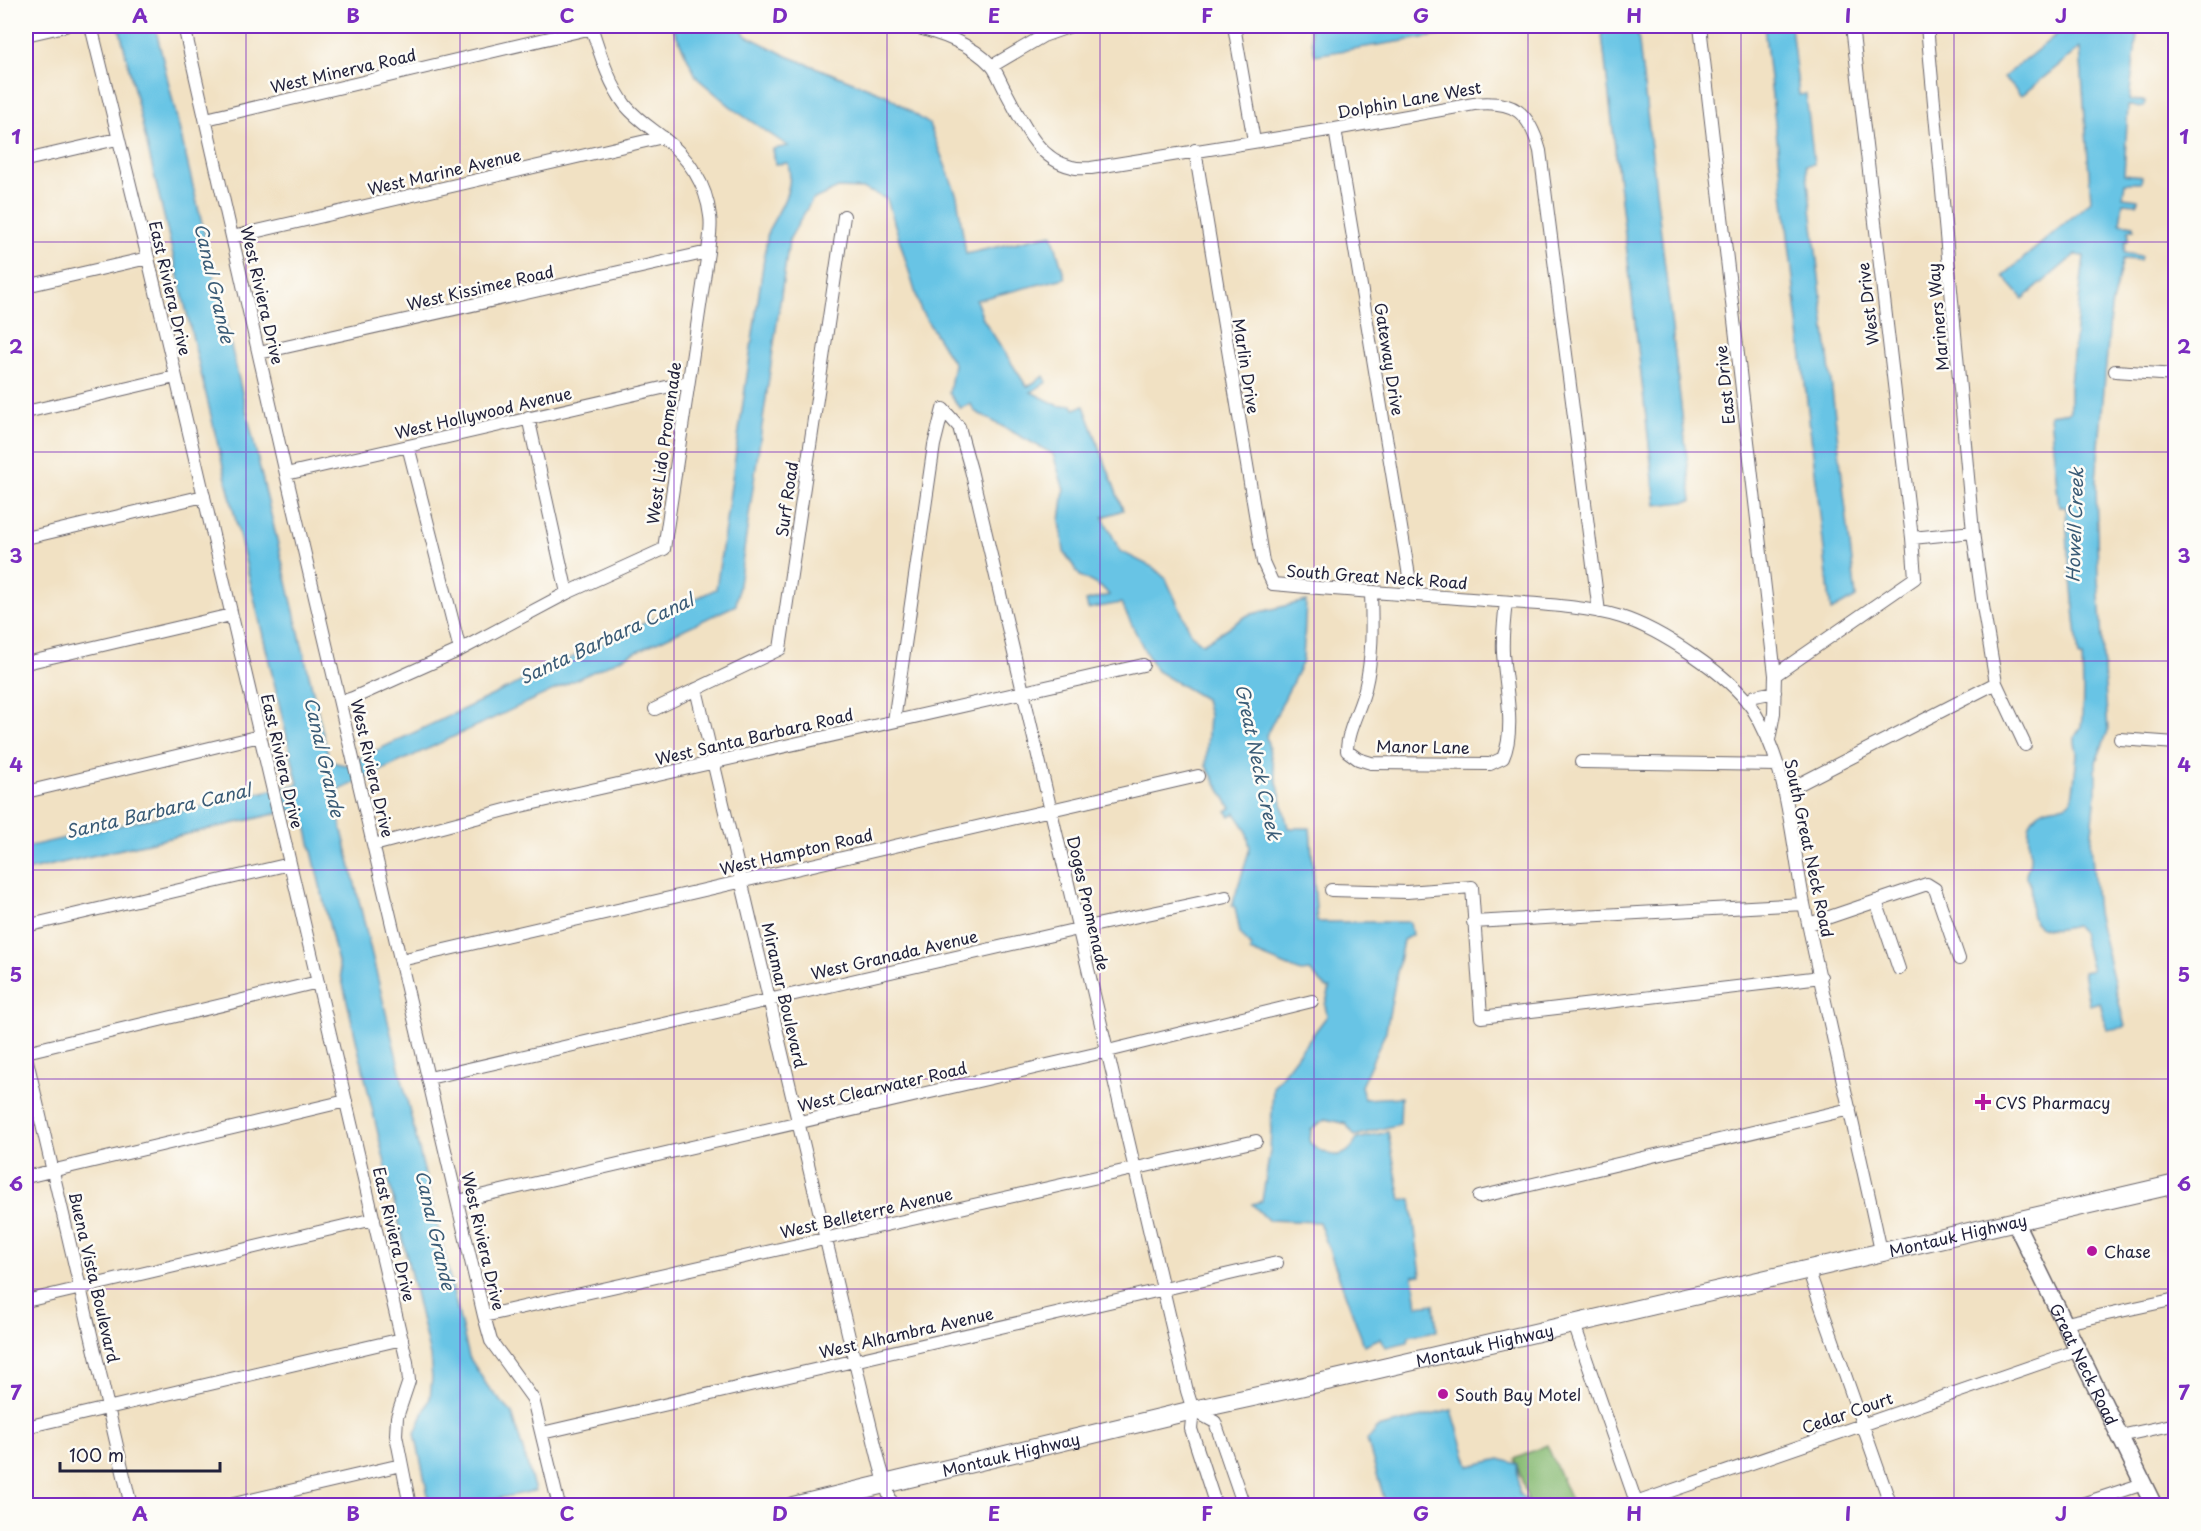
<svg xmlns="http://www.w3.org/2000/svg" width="2201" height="1531" viewBox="0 0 2201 1531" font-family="'Playpen Sans',sans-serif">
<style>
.forest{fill:#88bb75;stroke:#556e58;stroke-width:1.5}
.water{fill:#67c4e5;stroke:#447390;stroke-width:1.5}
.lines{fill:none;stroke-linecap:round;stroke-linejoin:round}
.minor-casing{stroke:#6a656b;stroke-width:14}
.secondary-casing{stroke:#6a656b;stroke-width:19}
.primary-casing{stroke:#6a656b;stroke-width:20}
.minor{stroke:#fff;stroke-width:12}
.secondary{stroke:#fff;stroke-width:16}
.primary{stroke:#fff;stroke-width:18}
.grid{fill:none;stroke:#7b2cbf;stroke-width:1.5;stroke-opacity:0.55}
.poi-dot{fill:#b5179e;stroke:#fdfcf7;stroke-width:2}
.labels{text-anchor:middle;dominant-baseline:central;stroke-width:5;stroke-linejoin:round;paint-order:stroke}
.street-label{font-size:16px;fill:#22223b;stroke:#fdfcf7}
.poi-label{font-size:16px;fill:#22223b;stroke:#fdfcf7;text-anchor:start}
.water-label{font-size:18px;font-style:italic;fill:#3a5b76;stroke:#fdfcf7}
.neatline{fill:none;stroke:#7b2cbf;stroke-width:2}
.grid-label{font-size:20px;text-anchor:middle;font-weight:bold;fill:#7b2cbf}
</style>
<rect width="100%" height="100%" fill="#fdfcf7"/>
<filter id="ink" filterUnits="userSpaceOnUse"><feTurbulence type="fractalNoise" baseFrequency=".0167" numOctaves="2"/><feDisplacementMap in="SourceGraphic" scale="12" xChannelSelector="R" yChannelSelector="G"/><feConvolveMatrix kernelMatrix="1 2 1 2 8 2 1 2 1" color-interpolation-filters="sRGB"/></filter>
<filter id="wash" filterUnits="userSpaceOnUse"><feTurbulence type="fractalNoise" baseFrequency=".008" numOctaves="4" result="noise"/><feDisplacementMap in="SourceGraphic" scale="24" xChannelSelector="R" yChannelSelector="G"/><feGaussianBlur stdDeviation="1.35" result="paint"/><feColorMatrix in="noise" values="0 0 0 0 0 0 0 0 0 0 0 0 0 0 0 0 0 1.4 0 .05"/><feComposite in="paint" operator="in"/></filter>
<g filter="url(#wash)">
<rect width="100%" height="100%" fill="#f1e1c3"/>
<path class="forest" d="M1547,1445l26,60h-43c-7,-15 -8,-31 -16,-46z"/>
<path class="water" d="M119,26h36l174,733 7,4 10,2 370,-176 52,-358c12,-23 27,-42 20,-68l-13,1 -2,-15 15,-3 -52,-35 -39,-33 -25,-52h68l5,9 42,21 99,39 43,29 28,72 9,58 86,-20 13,44 -89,22 7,19 44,68 17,-11 3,6 -16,10 28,14 13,-1 2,4 10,-3 39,104 -20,7 17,34 34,17 12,11 26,56 11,9 45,-29 58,-14 -3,60 -37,75 22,92h22l7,94h93l2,13 -9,5 -17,91 -25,55 3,13 37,-2 -1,27 -45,12 -9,-12 -20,-5 -15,10 -1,14c18,14 35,20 47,-4l31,-7 13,68 10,-1 10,76 -8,1 4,30 17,-2 3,27 -28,5 -1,6 -22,5 -5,-9 -17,7 -45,-123 -51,-2 -16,-16 10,-3 8,-50 3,-64 54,-71 -2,-11 5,-17h-4l-16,-17 -9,1 -51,-21 1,-4 -11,-14 -5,-26 -3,-1 18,-58 -4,-19 -11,-16 -5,3 -4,-5 5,-3 -25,-42 3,-51 -4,-16 -48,-28 -11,-18 -25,-50 -33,6 -2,-8 23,-6 -5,-6 -24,-13 -16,-24 -4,-31 4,-31 -11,-36 -79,-43 -3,-7 -11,4 -11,-15 5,-29 -33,-53 -34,-112 -23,-10 -26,-1 -26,12 -23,40 -53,365 -403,188 136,564 19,30 24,26 23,78 -70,14h-35l-15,-72 15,-35 2,-20 -2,-22 -126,-539 -4,-6 -8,-1 -266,61v-24l272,-63z
M1309,26h191l-185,29z
M1601,26h36l55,475 -36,4z
M1764,26h27l8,69 7,-1 8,70 -8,1 50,432 -25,14z
M2067,26h71l-9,74 16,1 -1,6 -16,-1 -4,68 18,2 -1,7h-16l-2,14 15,2 -1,5 -14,-1 -3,20 14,2v4l-5,1 -1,11h-3l-1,12 17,3 -1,4 -17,-1 -12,48 -15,174 2,98 10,152 -12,31v30l-5,52 6,69 28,114 -18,3 -7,-28 -11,3 -6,-33 9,-2 -10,-38 -6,-6c-12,2 -28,8 -39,-2 -11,-10 -4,-26 -7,-39 -1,-3 -3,-5 -4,-8 -1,-5 4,-12 4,-17 1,-13 -5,-29 2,-40 13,-20 34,-9 39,-19 2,-4 6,-44 6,-50 -1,-4 -3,-9 -2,-13 1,-5 5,-8 6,-12 3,-23 2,-46 1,-69h-3l-11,-107 -2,-43h-7l-9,-92 20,-3v-28l14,-128 -9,-1 -52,44 -20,-23 88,-75 -11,-153 -59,48 -17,-19z
M1452,1410l17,56 31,-7 17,5 2,30 13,11h-146l-19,-65 10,-12z"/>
</g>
<g filter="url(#ink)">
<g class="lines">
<defs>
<path id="minor" d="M91,26l57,232 259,1104 2,19 -12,36 -1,18 14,71
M184,26l102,448 198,842 7,25 42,58 26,107
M911,26c28,7 60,17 81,40 5,6 9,17 13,24 16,29 31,69 67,77 6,2 13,1 19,1l244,-39 139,-25c41,-4 55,8 66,47l59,461
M1234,26l20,115
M1700,26l75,649 -1,38 -5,27
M1927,26l46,506 10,74 13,77 29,62
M26,35l39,-9
M992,66l51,-30 28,-10
M206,119l386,-91
M1335,129l77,465
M1195,150l68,412 10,22c75,7 150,11 225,17 37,3 89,5 123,16 38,12 109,58 131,91 37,58 39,131 52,196 24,116 52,231 77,347
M26,160l91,-21
M232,237l431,-100
M26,286l122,-28
M259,353l449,-101
M2115,371l61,4
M943,409l16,18 12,43 216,921 6,19 -2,19 25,77
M26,412l149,-35
M528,417l39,176
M408,446l52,204
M286,474l402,-92
M26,538l178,-42
M1912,538l61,-6
M1371,592c1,33 2,65 -6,97 -5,21 -18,41 -18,62l11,8 13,4 119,1 13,-6c13,-28 2,-73 0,-105 -1,-17 1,-34 3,-51
M26,663l205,-48
M1775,675l140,-97 -3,-40 -60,-512
M696,689l156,661 28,115 12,41
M341,702l12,-4 107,-48 107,-57 97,-44 44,-297c1,-11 4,-25 2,-36 -4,-35 -23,-60 -49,-80 -13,-10 -25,-18 -35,-30 -18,-24 -26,-53 -35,-80
M1747,702l8,-6 20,-4
M655,709l125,-60 64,-433
M894,721l40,-276 9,-36
M2120,739l56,4
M1581,762l197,3
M26,792l234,-56
M1784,792l212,-109
M374,845l147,-39 622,-141
M1331,890l76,2 65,-5 9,130 340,-40
M1876,901l23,68
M1473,922l331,-18
M1809,924l118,-40 8,5 24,70
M26,926l264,-62
M401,960l797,-184
M26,1052l292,-70
M26,1056l105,450
M429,1078l649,-149 148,-32
M26,1177l320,-76
M1479,1197l371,-88
M458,1201l650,-150 204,-50
M1808,1269l83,237
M26,1301l348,-82
M484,1316l772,-175
M2066,1323l110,-24
M1574,1324l62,178
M1193,1410l22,12 29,84
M26,1427l376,-88
M542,1433l735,-170
M2120,1436l56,-12
M225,1506l176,-41
M1627,1506l452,-156
M2076,1506l67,-22"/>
<g id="secondary">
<path id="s1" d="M2015,1222l139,284"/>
</g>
<g id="primary">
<path id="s2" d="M793,1506l400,-96 134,-29 849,-197"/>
</g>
</defs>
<use href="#minor" class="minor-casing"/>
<use href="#secondary" class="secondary-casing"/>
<use href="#primary" class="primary-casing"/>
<use href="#minor" class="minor"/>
<use href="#secondary" class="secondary"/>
<use href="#primary" class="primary"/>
</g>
</g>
<path class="grid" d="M246,26v1480M460,26v1480M674,26v1480M887,26v1480M1100,26v1480M1314,26v1480M1528,26v1480M1741,26v1480M1954,26v1480M26,242h2150M26,452h2150M26,661h2150M26,870h2150M26,1079h2150M26,1289h2150"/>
<g class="poi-dot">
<path d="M1980 1093h6v6h6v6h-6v6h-6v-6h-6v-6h6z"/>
<circle cx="2092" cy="1251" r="6"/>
<circle cx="1443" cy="1394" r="6"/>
</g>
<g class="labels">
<g class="street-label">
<text transform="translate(343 70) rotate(-13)">West Minerva Road</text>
<text transform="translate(1409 99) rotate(-10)">Dolphin Lane West</text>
<text transform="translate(444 171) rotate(-13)">West Marine Avenue</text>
<text transform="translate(480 287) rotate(-13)">West Kissimee Road</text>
<text transform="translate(171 288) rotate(77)">East Riviera Drive</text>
<text transform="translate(263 295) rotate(77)">West Riviera Drive</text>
<text transform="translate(1867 304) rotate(-97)">West Drive</text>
<text transform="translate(1937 317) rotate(-95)">Mariners Way</text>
<text transform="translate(1390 359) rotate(81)">Gateway Drive</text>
<text transform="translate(1247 366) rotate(81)">Marlin Drive</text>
<text transform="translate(1724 385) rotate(-96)">East Drive</text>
<text transform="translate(483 412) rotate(-13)">West Hollywood Avenue</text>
<text transform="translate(663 443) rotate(-82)">West Lido Promenade</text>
<text transform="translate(786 499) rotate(-82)">Surf Road</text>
<text transform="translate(1377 576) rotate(4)">South Great Neck Road</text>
<text transform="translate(754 736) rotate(-13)">West Santa Barbara Road</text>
<text transform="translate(1423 746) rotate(1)">Manor Lane</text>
<text transform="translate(283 761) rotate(77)">East Riviera Drive</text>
<text transform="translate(373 768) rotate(77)">West Riviera Drive</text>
<text transform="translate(1810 848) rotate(78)">South Great Neck Road</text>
<text transform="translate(796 851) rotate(-13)">West Hampton Road</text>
<text transform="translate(1089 903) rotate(77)">Doges Promenade</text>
<text transform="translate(894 954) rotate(-13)">West Granada Avenue</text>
<text transform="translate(785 995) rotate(77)">Miramar Boulevard</text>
<text transform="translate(882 1086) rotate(-13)">West Clearwater Road</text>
<text transform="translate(866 1212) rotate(-13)">West Belleterre Avenue</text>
<text transform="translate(395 1234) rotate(77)">East Riviera Drive</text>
<text stroke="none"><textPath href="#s2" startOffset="1196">Montauk Highway</textPath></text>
<text transform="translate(484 1241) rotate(77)">West Riviera Drive</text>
<text transform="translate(95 1277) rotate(77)">Buena Vista Boulevard</text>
<text transform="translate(906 1332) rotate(-13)">West Alhambra Avenue</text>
<text stroke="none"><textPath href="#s2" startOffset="710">Montauk Highway</textPath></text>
<text stroke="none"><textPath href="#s1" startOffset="158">Great Neck Road</textPath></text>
<text transform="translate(1847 1412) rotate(-19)">Cedar Court</text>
<text stroke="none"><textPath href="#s2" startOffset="224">Montauk Highway</textPath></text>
</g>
<g class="poi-label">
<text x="1995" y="1102">CVS Pharmacy</text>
<text x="2104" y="1251">Chase</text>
<text x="1455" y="1394">South Bay Motel</text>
</g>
<g class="water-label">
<text transform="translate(215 283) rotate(77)">Canal Grande</text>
<text transform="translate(2074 525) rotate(-88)">Howell Creek</text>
<text transform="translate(606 638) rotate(-25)">Santa Barbara Canal</text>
<text transform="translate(325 757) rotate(77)">Canal Grande</text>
<text transform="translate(1259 762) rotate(78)">Great Neck Creek</text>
<text transform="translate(158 810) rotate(-13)">Santa Barbara Canal</text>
<text transform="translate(436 1230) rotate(77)">Canal Grande</text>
</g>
</g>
<rect width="2201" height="1531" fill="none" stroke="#fdfcf7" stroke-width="66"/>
<path d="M60 1462v9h160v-9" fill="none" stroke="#22223b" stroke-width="3"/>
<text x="69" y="1462" font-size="18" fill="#22223b" stroke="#fdfcf7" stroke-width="4.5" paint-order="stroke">100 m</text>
<rect x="33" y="33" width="2135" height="1465" class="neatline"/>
<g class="grid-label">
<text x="140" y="23">A</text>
<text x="353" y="23">B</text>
<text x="567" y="23">C</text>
<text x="780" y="23">D</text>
<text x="994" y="23">E</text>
<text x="1207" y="23">F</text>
<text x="1421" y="23">G</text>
<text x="1634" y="23">H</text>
<text x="1848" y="23">I</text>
<text x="2061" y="23">J</text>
<text x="16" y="144">1</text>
<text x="2184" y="144">1</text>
<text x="16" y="354">2</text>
<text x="2184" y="354">2</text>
<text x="16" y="563">3</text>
<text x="2184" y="563">3</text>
<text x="16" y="772">4</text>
<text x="2184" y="772">4</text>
<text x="16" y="982">5</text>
<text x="2184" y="982">5</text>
<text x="16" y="1191">6</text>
<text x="2184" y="1191">6</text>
<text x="16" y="1400">7</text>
<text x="2184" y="1400">7</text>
<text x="140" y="1521">A</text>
<text x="353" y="1521">B</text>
<text x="567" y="1521">C</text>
<text x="780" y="1521">D</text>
<text x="994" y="1521">E</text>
<text x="1207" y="1521">F</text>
<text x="1421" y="1521">G</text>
<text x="1634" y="1521">H</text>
<text x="1848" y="1521">I</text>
<text x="2061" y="1521">J</text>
</g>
</svg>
